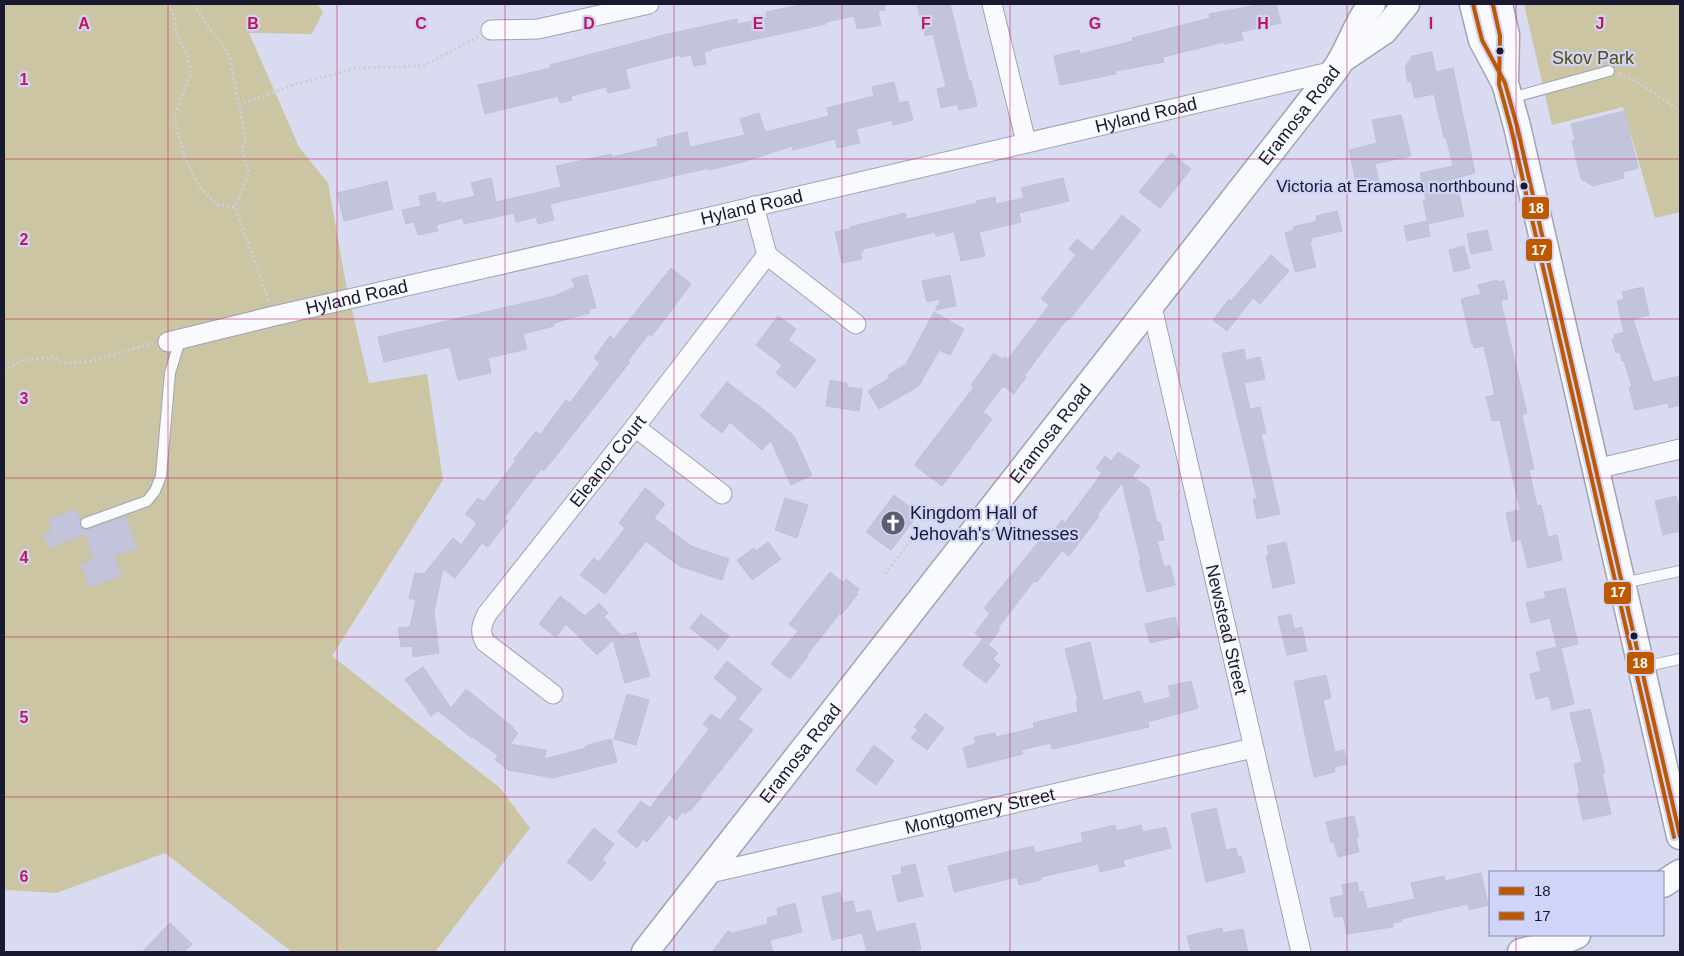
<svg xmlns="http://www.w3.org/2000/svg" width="1684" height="956" viewBox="0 0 1684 956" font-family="Helvetica,sans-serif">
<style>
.green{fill:#cbc5a3}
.building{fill:#c2c4dc;stroke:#bfc1d6}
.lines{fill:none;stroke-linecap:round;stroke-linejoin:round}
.lane-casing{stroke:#a0a2b5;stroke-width:12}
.street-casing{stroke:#a0a2b5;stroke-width:21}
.secondary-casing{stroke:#a0a2b5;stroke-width:29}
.path{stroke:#cdced5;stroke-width:3;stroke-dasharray:2.5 2.5;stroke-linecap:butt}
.lane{stroke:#f9fafd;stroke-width:10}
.street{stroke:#f9fafd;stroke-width:19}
.secondary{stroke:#f9fafd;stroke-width:26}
.bus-1-casing{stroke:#d0d4f9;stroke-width:8}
.bus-2-casing{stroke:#d0d4f9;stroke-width:8}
.bus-1{stroke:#bf5900;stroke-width:4}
.bus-2{stroke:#bf5900;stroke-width:4}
.grid{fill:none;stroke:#c2185b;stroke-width:1;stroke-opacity:0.55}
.bus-dot{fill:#191a30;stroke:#d0d4f9;stroke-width:2}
.labels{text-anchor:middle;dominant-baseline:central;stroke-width:4.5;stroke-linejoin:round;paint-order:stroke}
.bus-label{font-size:17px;fill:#191a30;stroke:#d0d4f9;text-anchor:end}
.park-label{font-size:18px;fill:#584f0c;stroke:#d0d4f9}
.street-label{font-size:18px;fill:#191a30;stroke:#d0d4f9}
.poi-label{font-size:18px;fill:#191a30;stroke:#d0d4f9;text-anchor:start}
.grid-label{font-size:16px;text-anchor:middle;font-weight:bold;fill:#c2185b;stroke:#d0d4f9;stroke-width:4.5;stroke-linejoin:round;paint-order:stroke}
.line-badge{stroke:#d0d4f9;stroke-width:2}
.badge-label{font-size:14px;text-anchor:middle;font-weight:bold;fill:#fff}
</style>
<rect width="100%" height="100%" fill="#d9dcf0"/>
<path class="green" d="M4,4h313l6,8 -11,22 -63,-1 50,114 29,36 18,101 23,99 58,-9 16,106 -111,176 168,132 30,40 -95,124h-143l-127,-99 -109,40 -50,-3 -2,1z
M1524,4h156v208l-25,6 -32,-111 -71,18z"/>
<path class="building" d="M805,4h79l1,6 -7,1 3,14 -24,4 -3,-13 -28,6v2l-115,25 1,1 -8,2 2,12 -12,2 -3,-11 -10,2 -1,-2 -55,14 5,19 -22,5 -2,-6 -35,9 1,4 -12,3 -2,-7 -73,18 -7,-29 73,-17 -1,-3 114,-30 73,-16v5l30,-6 -1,-6z
M917,4h33l19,77h2l6,25 -18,4 -2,-6 -16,4 -4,-19 9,-2 -13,-53 -8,2z
M1262,4h14l5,19 -40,9 2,8 -19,4v-2l-61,15 1,5 -48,9v3l-56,11 -6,-29 25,-6 1,4 53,-13 -1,-3 78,-20 -1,-4z
M1432,52l4,20 17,-4 22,105 -19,5 -10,-41 -2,1 -10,-44 -19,4 -4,-17 -3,1 -3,-15 7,-11z
M894,82l5,21 9,-2 5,19 -20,5 -1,-5 -36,9 4,14 -23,5 -2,-9 -42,11 -1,-4 -49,16 -34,8v-2l-159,36 4,16 -16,4 -2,-7 -20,5 -2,-9 -50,11 -1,-6 -27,7 2,6 -20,4 -4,-13 -8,2 -4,-14 19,-4 -2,-10 16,-4 2,10 4,-1v3l34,-8 -4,-13 20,-5 5,24 65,-15 -5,-21 55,-12 1,3 46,-11 -1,-7 30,-7 3,15 55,-12 -5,-16 19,-6 6,19 64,-16 -2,-8 47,-12 -2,-9z
M1624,111l14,57 -15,4 1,6 -31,8 -12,-7 -9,-38 3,-1 -4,-16z
M1401,115l10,41 -36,8 5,22 -22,5 -9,-41 28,-7 -5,-23z
M1171,153l20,16 -31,39 -21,-16z
M1453,166l11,50 -36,8 -5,-23 3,-1 -6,-27z
M1063,178l6,23 -50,12 2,9 -42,10 6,24 -24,5 -7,-29 -18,4 -1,-4 -72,17v3l-3,1 2,6 -20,4 -7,-31 15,-3v-2l55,-14 2,6 70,-16 -1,-2 19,-4 1,7 28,-6 -3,-10z
M387,181l6,28 -49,12 -7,-28z
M1337,211l5,20 -31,7 1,4h-2l6,25 -21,5 -10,-39 9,-3 -1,-3 24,-6 -1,-5z
M1122,215l19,15 -72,90 -2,-1 -43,57 2,1 -12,17 -11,-8 -20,26 9,7 -50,67 -28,-21 60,-78 -3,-2 23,-32 9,7 1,-3 4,2 41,-54 -8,-6 35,-44 -7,-6 8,-10 15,12z
M1427,221l3,15 -23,5 -3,-15z
M1487,230l5,20 -21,4 -4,-20z
M1464,246l6,22 -16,4 -5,-22z
M1271,255l18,16 -29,33 -7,-6 -26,33 -14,-11 16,-21 2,2z
M671,268l20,16 -39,52 -3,-2 -16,20 -5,7 2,1 -86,109 -3,-2 -37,49 4,3 -20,26 -6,-4 -27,35 -12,-9 -9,43 5,41 -26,4 -1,-11 -11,1 -3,-19 12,-1 6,-27 -7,-2 6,-25 9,1 29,-36 8,7 16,-22 -12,-9 13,-16 6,4 32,-42 -2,-1 22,-28 4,4 26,-35 4,3 30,-40 -6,-5 16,-22 4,3z
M587,275l9,33 -7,1 1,4 -36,10v3l-31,8 4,15 -39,9 3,15 -33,7 -8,-33 -66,15 -6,-25 176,-41 21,-9 -3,-8z
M950,275l6,31 -21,4 6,-11 -14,3 -5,-21z
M1497,280l1,2 6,-1 4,18 -6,1 -1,3 26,110 -5,2 12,54 -5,1 8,36 4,-1 7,32 9,-2 5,25 -34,8 -7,-29 -9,3 -6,-29 14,-3 -20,-90 -8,1 -6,-24 9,-2 -11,-49 -10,2 -1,-4h-1l-11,-45 20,-5 -3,-9z
M1643,287l6,28 -16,4 20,63 27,-6v29l-11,3 -1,-5 -33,7 -6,-22 3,-1 -8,-26h-2l-2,-9 -4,1 -4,-13 3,-2 -1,-3 10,-3 -7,-31 7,-2 -2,-7z
M934,312l30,17 -14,26 -11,-5 -20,36 -40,23 -11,-18 22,-13 -2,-3 18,-11z
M778,316l18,13 -8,11 28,20 -21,28 -19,-15 6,-8 -26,-20z
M1244,349l2,11 14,-3 5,22 -21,4 6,26 10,-2 6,26 -5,1 19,80 -23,5 -4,-20 4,-1 -35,-144z
M830,380l17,3v4l15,2 -3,22 -33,-5z
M727,382l36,27 31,27 18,39 -21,10 -20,-44 -9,9 -32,-28 -8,11 -22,-17z
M1118,452l22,14 -8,10 17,12 8,35 3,-1 4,18 -7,1 7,26 6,-2 5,20 -28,7 -8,-31h2l-19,-78 -25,32 2,1 -30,40 -7,-5 -26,32 -2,-2 -36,47 2,1 -11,15 -14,-11 15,-20 -6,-5 56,-68 4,3 18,-23 3,3 37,-50 -6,-5 9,-12 6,5z
M645,488l20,16 -11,14 37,28 38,13 -7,21 -43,-14 -33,-25 -41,53 -25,-19 14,-17 5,4 26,-34 -6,-5z
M894,495l25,19 -28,36 -25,-18z
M1676,496l1,6h3v29l-17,4 -8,-34z
M785,498l23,7 -11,33 -22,-8z
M76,509l3,8 2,1 -2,3 1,5 6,4 40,-13 11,32 -23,7 7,20 -32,11 -8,-23 13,-4 -9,-26 -36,14 -6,-14 8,-3 1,-3 -3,-8z
M768,542l13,17 -29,21 -15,-20 17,-12 2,3z
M1286,542l9,41 -22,5 -7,-32 3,-1 -2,-9z
M830,572l13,11 3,-4 13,10 -3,4 2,1 -17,21 -1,-2 -33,42 1,1 -18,23 -19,-15 27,-33 -9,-7z
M1565,588l13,56 -17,4 13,56 -22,6 -3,-14 -13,3 -6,-25 11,-3 -5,-19 21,-5 -7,-29 -19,5 -5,-20 20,-5 -2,-6z
M560,596l25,20 14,-13 9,10 -4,4 18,19 14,-4 14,44 -25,7 -12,-43 -16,15 -31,-31 -10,13 -17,-13z
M701,614l28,22 -11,14 -28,-22z
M1291,614l3,15 8,-2 5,24 -20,4 -9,-38z
M1175,617l5,19 -30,7 -5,-19z
M982,640l16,13 -5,6 7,6 -14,18 -24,-18z
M1090,642l13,59 37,-10 4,13 27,-7 -3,-11 23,-5 7,27 -50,14 1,5 -97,22 -2,-6 -29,7 2,4 -55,14 -5,-20 13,-5 -2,-6 21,-4 1,4 38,-9 -1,-5 45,-11 -2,-11h2l-13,-52z
M727,661l35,28 -24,30 15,11 -53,66 2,1 -12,14 -1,-1 -4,4 -3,-2 -6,8 -7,-5 -22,27 -4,-3 -6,9 -20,-16 24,-31 9,7 59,-79 -6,-5 8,-10 9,6 18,-22 -24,-20z
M423,667l28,41 15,-19 48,39 -1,1 5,4 -8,11 36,6 -2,9 42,-11 -1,-2 26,-7 6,23 -64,16 -45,-8 -13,-10 3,-4 -25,-19 -1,1 -34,-27 -7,5 -26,-37z
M1326,675l5,23 -8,2 12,52 9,-2 3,14 -13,3 1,5 -21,5 -20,-95z
M627,694l22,6 -13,45 -22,-6z
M1590,709l15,64 -3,1 9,40 -28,6 -6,-26 3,-1 -6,-29 8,-2 -12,-49z
M925,713l19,15 -17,22 -16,-12 7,-9 -4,-2z
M874,745l20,16 -18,24 -20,-15z
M1216,808l10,42 10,-2 2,9 3,-1 4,16 -39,10 -15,-68z
M1354,816l5,21 -3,1 3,14 -21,5 -4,-15 -3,1 -5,-21z
M1115,825l1,6 25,-6 2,7 23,-5 5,21 -48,12 2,6 -25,6 -2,-8 -57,13v3l-22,5 -2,-8 -63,15 -6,-26 85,-20 2,7 48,-11 -2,-9z
M594,828l20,16 -12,16 4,3 -15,18 -24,-19z
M915,864l8,32 -25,6 -6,-26 10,-2 -1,-7z
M1481,873l7,32 -19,5 -1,-6 -67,15 1,2 -9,2v4l-46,7 -4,-18 -9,1 -4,-19 14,-3 -2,-10 15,-3 2,10 4,-1 4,18 48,-10 -4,-16 33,-7 1,5z
M840,892l3,11 10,-2 3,12 14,-3 6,22 39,-9 6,26 -12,3h-42l-5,-19 -30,7 -10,-43z
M795,903l7,29 -32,8 3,12h-61l16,-21 4,2 36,-9 -1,-6 11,-3 -1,-7z
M170,923l22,21 -8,8h-42z
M1222,928l1,5 20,-4 5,23h-57l-4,-16z"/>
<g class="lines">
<defs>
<path id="lane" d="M1511,98l98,-27
M86,523l61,-22 8,-10 6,-15 9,-103 10,-33
M1623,583l57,-12
M1642,667l38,-8"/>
<g id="street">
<path d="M992,4l34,138"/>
<path d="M491,30l47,-1 111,-25"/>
<path d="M754,206l13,49"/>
<path d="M767,255l89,69"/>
<path id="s1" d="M1152,307l149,645"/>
<path id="s2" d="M168,342l106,-26 436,-99 624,-146"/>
<path d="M635,427l87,67"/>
<path d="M1596,469l84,-20"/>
<path id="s3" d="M553,694l-68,-52c-6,-11 -3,-18 2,-28l148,-187 132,-172"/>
<path id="s4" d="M706,874l547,-126"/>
</g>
<g id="secondary">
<path d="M1473,4l9,36 23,43 12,43 163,710"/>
<path d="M1499,4l7,31 -1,45"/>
<path d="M1344,58l40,-27 22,-27"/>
<path d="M1663,884l17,-11"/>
<path id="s5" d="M645,952l689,-881c16,-21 21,-47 38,-67"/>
<path d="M1521,952l40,-10 16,-7"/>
</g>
</defs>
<use href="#lane" class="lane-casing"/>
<use href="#street" class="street-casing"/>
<use href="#secondary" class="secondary-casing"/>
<path class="path" d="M169,4l4,10 5,24 9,17 4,17 -17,46 11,40 15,30 17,17 18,2 34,94
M194,4l18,29 10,9 8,18 16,79 -4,11 7,22 -14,35
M1619,74l15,6 46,31
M239,105l54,-20 64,-17 66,-2 55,-29
M4,371l16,-10 33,-4 10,6 25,-1 65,-19
M885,574l25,-32 23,-2"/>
<use href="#lane" class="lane"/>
<use href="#street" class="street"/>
<use href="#secondary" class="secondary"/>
<defs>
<path id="bus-1" d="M1473,4l9,36 23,43 12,43 163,710"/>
<path id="bus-2" d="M1493,5l7,31 -1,48 12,44 163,709"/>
</defs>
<use href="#bus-1" class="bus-1-casing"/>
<use href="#bus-2" class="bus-2-casing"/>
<use href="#bus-1" class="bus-1"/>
<use href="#bus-2" class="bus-2"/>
</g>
<path class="grid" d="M168,4v948M337,4v948M505,4v948M674,4v948M842,4v948M1010,4v948M1179,4v948M1347,4v948M1516,4v868M4,159h1676M4,319h1676M4,478h1676M4,637h1676M4,797h1676M1516,935v17"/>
<defs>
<symbol id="church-disc" viewBox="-11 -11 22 22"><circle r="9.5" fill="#5c5e73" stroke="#d0d4f9"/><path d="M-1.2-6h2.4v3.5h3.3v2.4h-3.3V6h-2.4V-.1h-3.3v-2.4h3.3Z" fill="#fff"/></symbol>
</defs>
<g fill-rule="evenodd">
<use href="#church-disc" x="879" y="509" width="28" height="28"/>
</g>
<g class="bus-dot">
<circle cx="1500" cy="51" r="4.5"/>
<circle cx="1524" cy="186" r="4.5"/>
<circle cx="1634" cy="636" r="4.5"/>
</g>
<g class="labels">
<g class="bus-label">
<text x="1515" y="186">Victoria at Eramosa northbound</text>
</g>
<g class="park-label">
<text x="1593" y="58">Skov Park</text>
</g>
<g class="street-label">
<text stroke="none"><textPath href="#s2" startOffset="1004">Hyland Road</textPath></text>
<text stroke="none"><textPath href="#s5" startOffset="1062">Eramosa Road</textPath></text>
<text stroke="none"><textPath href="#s2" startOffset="599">Hyland Road</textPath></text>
<text stroke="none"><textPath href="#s2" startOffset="194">Hyland Road</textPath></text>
<text stroke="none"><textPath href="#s5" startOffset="658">Eramosa Road</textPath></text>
<text stroke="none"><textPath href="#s3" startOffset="310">Eleanor Court</textPath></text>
<text stroke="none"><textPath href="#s1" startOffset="331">Newstead Street</textPath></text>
<text stroke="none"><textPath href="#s5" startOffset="252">Eramosa Road</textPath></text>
<text stroke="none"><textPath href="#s4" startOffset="281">Montgomery Street</textPath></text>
</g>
<g class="poi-label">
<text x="910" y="513">Kingdom Hall of<tspan x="910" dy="21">Jehovah's Witnesses</tspan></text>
</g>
</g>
<g class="grid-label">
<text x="84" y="29">A</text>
<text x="253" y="29">B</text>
<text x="421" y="29">C</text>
<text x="589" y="29">D</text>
<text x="758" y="29">E</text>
<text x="926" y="29">F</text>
<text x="1095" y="29">G</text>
<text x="1263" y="29">H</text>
<text x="1431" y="29">I</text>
<text x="1600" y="29">J</text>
<text x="24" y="85">1</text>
<text x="24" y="245">2</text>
<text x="24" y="404">3</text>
<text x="24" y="563">4</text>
<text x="24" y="723">5</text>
<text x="24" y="882">6</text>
</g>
<g class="line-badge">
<rect x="1521" y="196" width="29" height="24" rx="5" fill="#bf5900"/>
<rect x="1525" y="238" width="28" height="24" rx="5" fill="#bf5900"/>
<rect x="1603" y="581" width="29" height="24" rx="5" fill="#bf5900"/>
<rect x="1626" y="651" width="29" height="24" rx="5" fill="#bf5900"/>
</g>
<g class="badge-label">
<text x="1536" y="213">18</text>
<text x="1539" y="255">17</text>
<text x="1618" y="597">17</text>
<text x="1640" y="668">18</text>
</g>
<rect width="1684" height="956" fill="none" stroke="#191a30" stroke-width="10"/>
<rect x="1489" y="871" width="175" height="65" fill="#d0d4f9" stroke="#878aa9"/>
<rect x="1499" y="887" width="25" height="8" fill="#bf5900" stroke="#878aa9"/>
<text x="1534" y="896" font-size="15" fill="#191a30">18</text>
<rect x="1499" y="912" width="25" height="8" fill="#bf5900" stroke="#878aa9"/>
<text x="1534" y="921" font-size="15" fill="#191a30">17</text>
</svg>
